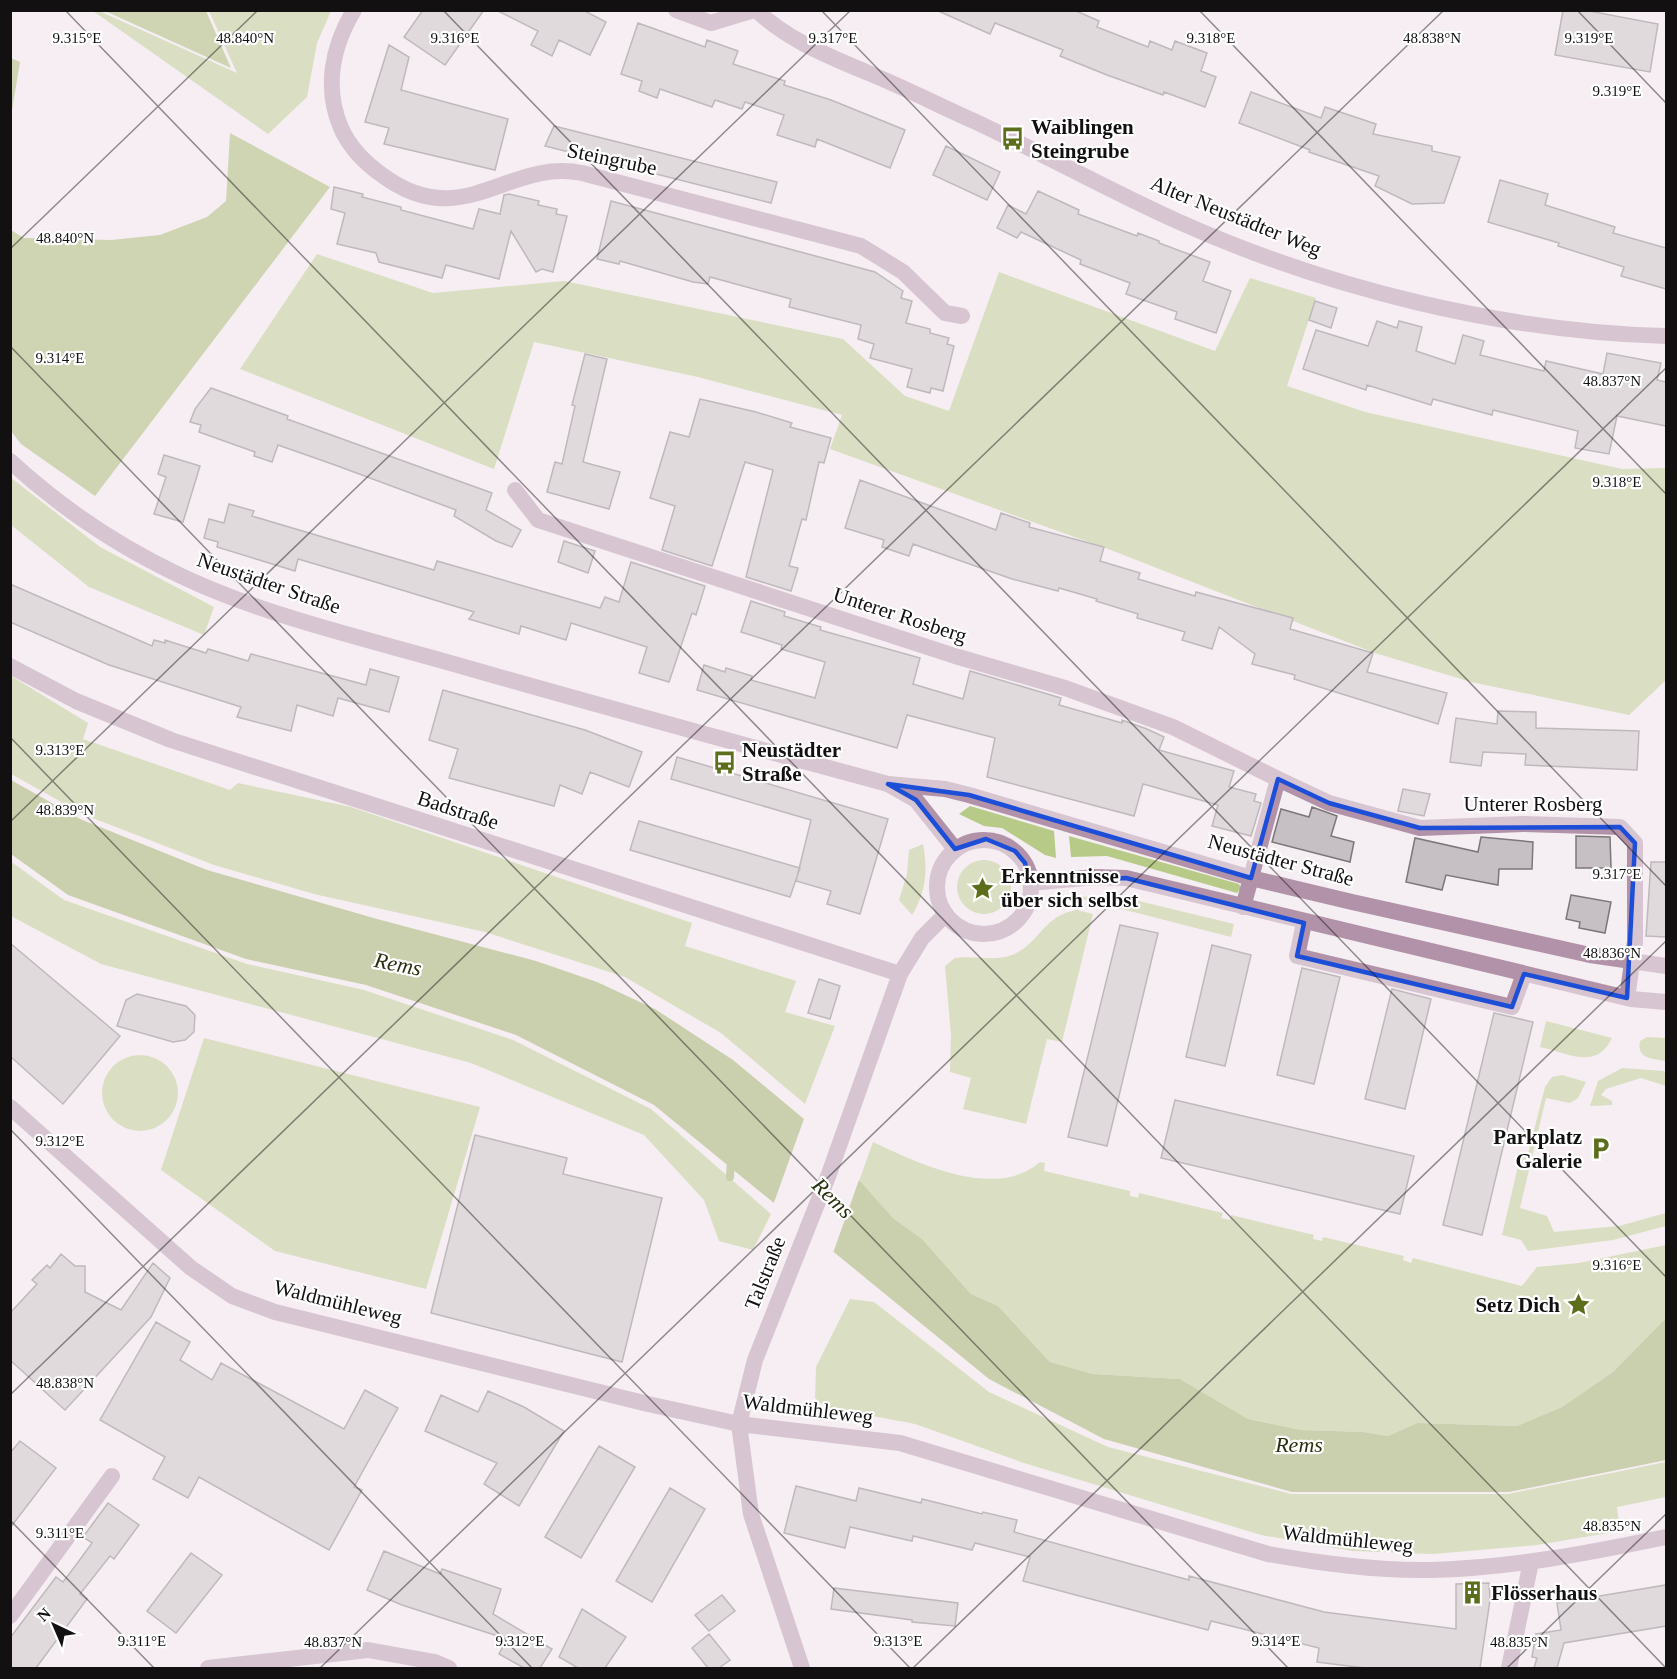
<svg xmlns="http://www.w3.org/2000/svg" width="1677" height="1679" viewBox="0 0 1677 1679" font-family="'Times New Roman',serif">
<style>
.green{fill:#b8ca87}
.forest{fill:#a0b566}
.water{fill:#95a95b}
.pier{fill:#f5eef2}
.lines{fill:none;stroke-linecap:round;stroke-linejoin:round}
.stream{stroke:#95a95b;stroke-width:8}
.building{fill:#c6c0c4;stroke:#7c777a;stroke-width:1.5}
.minor{stroke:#b292a8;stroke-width:16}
.tertiary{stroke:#b292a8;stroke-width:16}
.marked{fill:none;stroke:#1d4ed8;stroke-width:4.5;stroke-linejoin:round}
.ticks{fill:none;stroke:#121011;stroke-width:1.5;stroke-opacity:0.45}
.labels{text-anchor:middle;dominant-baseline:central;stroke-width:4.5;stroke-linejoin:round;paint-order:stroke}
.poi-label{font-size:21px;font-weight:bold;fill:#121011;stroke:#fff;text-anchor:start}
.street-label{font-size:21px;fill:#121011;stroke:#fff}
.water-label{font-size:22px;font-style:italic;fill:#29310f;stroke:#fff}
.ticks-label{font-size:15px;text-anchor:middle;fill:#121011;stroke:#fff;stroke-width:4.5;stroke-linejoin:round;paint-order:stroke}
</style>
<rect width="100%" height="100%" fill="#f5eef2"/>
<path class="green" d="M93,11h6l138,62 -28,-62h122l-14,32 -10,54 -39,37z
M317,254l116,39 131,-12 279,58 62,57 44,15 50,-139 216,79 35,-73 66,20 -29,88 78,26 257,57 44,-1v212l-37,35 -158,-33 -96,-29 -267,-104 -278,-100 12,-34 -144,-38 -164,-35 -40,127 -254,-100z
M10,477l90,70 114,60 -10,28 -115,-48 -78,-62z
M11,676l77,47 -5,16 147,51 8,-7 113,24 341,116 -7,23 111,35 -11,31 50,14 -30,78 -84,-71 -96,-56 -140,-45 -171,-38 -100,-29 -129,-50 -74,-41z
M970,806l84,25 2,27 -11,-3 -43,-27 -18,-2 -25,-12z
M1069,836l170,48 2,4 -4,5 -130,-37 -36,1z
M923,844c5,25 3,49 -11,71l-13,-15 8,-26 2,-24z
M957 887a27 27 0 1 1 54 0a27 27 0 1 1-54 0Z
M10,861l54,39 183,64 117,26 149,50 138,69 120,105 -18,36 -34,-9 -15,-41 -60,-65 -173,-72 -370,-99 -90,-48z
M1118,896l116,28 -3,13 -156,-40z
M1077,910l16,4 -31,128 -15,-3 -21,85 -63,-15 8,-31 -21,-6 1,-37 -6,-69 10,-8c19,-3 39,4 57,-3 28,-11 31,-40 65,-45z
M1546,1021l66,17c-16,33 -43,15 -72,9z
M1647,1037l19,1v23c-12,-2 -30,-2 -26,-20z
M204,1038l276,69 -54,182 -151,-38 -114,-81z
M102 1093a38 38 0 1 1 76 0a38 38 0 1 1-76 0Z
M1622,1068l42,3 2,2v13l-25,-8 -35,11 -5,6 11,6v4l-22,1 8,-25z
M1562,1075l24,7 -8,16 -8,5 -24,-5 -26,110 27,8 7,16 65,-6 47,-13v13l-53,14 -85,11 -7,-11 -19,-5 19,-82 7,1 17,-67 7,-10z
M873,1142c44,21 123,59 167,20l5,1 -1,8 86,20v5l8,2 1,-5 84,20 -2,5 9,2 1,-5 83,20 -1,4 9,2 1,-4 81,19 -1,4 8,3 2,-5 109,28 15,-19 42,-4 87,-18v73l-53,54 -51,35 -45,19 -100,-3 -29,13 -25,-4 -62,-2 -53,-11 -68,-40 -87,-5 -43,-12 -52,-56 -27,-12 -49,-55 -29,-21 -34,-37z
M850,1299l24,3 115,90 119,55 183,47h217l158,-32v35l-49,10 3,24 -83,14 -104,9 -80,-3 -92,-16 -237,-72 -109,-39 -90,-17 -10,-9 1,-31z"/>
<path class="forest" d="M105,11h101l25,57z
M11,58l9,4 -9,54z
M230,133l100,54 -235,309 -74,-52 -10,-13v-201l13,8 87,2 49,-5 47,-18 19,-16z"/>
<path class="water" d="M11,780l69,39 127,51 170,49 159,42 61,21 58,27 78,51 71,59 89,99 29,21 49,55 27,12 52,56 43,12 87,5 68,40 53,11 62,2 25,4 29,-13 100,3 45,-19 51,-35 53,-54v142l-157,32h-217l-188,-53 -115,-60 -335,-274 -138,-70 -150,-50 -120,-26 -178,-64 -57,-41z"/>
<path class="pier" d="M805,1116l55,61 -28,79 -60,-48z"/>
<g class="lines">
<path class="stream" d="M730,1177l1,-17"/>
</g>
<path class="building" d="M423,10h61l-39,55 -41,-28z
M496,10h87l23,12 -16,33 -31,-15 -7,16 -21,-11 7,-14z
M936,10h138l25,11 -2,6 51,20 2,-6 22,9 3,-9 32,12 -6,18 15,6 -11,30 -41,-15 -1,3 -56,-20 -47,-19 3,-6 -68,-27 -5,11z
M1563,10h21l74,14 -8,48 -95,-17z
M638,23l67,24 2,-7 31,11 -5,13 52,17 -1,4 47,15 74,30 -15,38 -73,-29 -2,8 -38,-12 7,-20 -39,-13 -3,7 -27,-9 -3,7 -52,-18 -3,9 -18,-7 3,-10 -21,-7z
M389,45l20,12 -8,33 107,29 -13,51 -111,-26 5,-16 -24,-6z
M1251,92l70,26 4,-11 51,17 -3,10 59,12v5l28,6 -16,46 -32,1 -37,-18 4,-10 -70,-24 1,-2 -71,-27z
M554,126l223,56 -6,21 -226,-57z
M946,146l54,26 -13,28 -54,-25z
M1500,180l48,14 -3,11 70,22 -2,6 53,15v41l-45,-13 3,-9 -66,-21 1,-3 -71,-21z
M334,187l29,7 -1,3 39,10v3l72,19 6,-20 21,5 4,-19 5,-1 30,7 -1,4 19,4 -1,5 11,2 -14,56 -11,-3 -6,3 -25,-41 -12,48 -53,-14 -4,13 -63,-16 -3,-9 -39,-9 8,-31 -14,-4z
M1038,191l41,19 -1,4 59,22 1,-3 21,8v2l51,19 -7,19 28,10 -15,42 -41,-14 2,-7 -51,-18 4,-11 -50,-19 1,-4 -60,-28 -4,6 -20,-10 11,-23 18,9z
M611,201l264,71 28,19 -2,7 11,3 -6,22 24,6v4l19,5 -2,6 7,2 -11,45 -12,-3 -1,5 -23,-6 5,-18 -42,-11 4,-14 -16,-5 3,-14 -72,-18 2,-8 -81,-22 -2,7 -15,-2 -73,-21 -1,3 -22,-5z
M1315,301l22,7 -6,20 -22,-8z
M1377,321l20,7 2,-7 23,6 -6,24 39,13 8,-29 21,6 -4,14 64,16 2,-10 57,13 4,-21 54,10 -4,17 9,2v44l-49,-10 -8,38 -34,-6 3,-17 -85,-21 -1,5 -59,-16 -2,6 -64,-20 -1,5 -63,-21 13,-39 52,16z
M585,354l22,5 -24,103 37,10 -11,37 -62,-17 8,-30 7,2 13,-58 -3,-1z
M211,388l77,28 -1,3 205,74 -6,17 35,20 -9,17 -16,-6 -42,-25 2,-6 -121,-45 -57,-20 -6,17 -18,-6 1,-4 -56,-20 2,-7 -11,-3 5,-13z
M700,399l56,13 36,11 -2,4 41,11 -7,25 -5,-1 -13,58 -4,-1 -13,47 9,2 -7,23 -45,-14 27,-107 -28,-8 -33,104 -50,-16 13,-44 -25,-8 20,-66 19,5z
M164,455l36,11 -17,56 -29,-8 12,-37 -8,-3z
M860,480l136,50 5,-17 29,10 -1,4 75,20 -4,14 40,12 -2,6 57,17 1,-4 97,26 -3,11 83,24 -6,19 80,21 -9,31 -144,-45 1,-4 -43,-11 3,-10 -36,-27 -7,22 -30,-9 3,-8 -48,-14 1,-4 -42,-13 1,-2 -38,-11 -1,3 -46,-12 -99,-35 -4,12 -27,-9 2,-7 -39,-12z
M229,504l25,7 -2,5 182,54 3,-9 163,47 5,-11 14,5 12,-40 74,24 -9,29 -4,-2 -23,69 -30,-9 8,-26 -76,-24 -5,17 -45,-14 -2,8 -50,-15 5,-7 -125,-38 -51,-15 -3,12 -78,-24 1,-5 -14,-4 5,-19 15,4z
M564,541l31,10 -7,22 -30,-11z
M10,584l142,62 2,-6 11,3v-3l41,13 2,-4 40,12 3,-7 115,31 4,-16 29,8 -10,35 -51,-14 -5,18 -36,-11 -6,26 -54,-14 4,-10 -132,-42 -99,-43z
M751,601l34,11 -1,4 37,11 -1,3 100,28 -7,26 50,15 7,-28 91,27 -2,7 63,18v-3l25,9 17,8 -5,13 75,21 -5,16 27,7 -2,7 7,2 -10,33 -39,-10 6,-21 -75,-21 -9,32 -147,-39 8,-39 -88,-23 -10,33 -200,-58 7,-25 21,7 1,-4 26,8 -1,4 64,18 10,-36 -44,-13 1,-4 -41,-13z
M443,690l142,40 57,22 -13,35 -39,-15 -8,22 -22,-9 -6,21 -105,-28 9,-29 -29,-9z
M1498,711l38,1v16l103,3 -2,39 -112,-5 1,-11 -43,-2 -2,14 -31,-4 6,-44 41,6z
M677,757l211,62 -28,95 -33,-10 4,-13 -35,-10 15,-61 -140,-41z
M1403,789l27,5 -6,22 -26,-5z
M1312,807l25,9 -6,20 23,6 -4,20 -78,-20 9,-33 28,8z
M639,821l161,47 -10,29 -160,-47z
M1576,836l34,1 1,31h-35z
M1481,837l52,5 -1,27h-33l-1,16 -52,-10 -4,15 -36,-8 9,-44 63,14z
M1651,862h15v75l-20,-1z
M1571,895l40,7 -6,31 -26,-5 1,-6 -14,-3z
M1120,925l38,8 -51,213 -39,-9z
M10,943l110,93 -57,68 -53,-48z
M1212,945l39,10 -26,111 -39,-9z
M1302,968l38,9 -26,107 -37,-9z
M819,979l21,7 -10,33 -22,-6z
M1392,989l39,10 -26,110 -40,-10z
M137,994l49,12 9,9 -1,17 -9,8 -12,2 -56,-16 9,-26z
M1494,1013l39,9 -51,213 -39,-10z
M1175,1100l239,56 -14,58 -239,-56z
M475,1135l92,23 -4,16 99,24 -40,164 -191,-49z
M61,1254l14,12h10v26l36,18 32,-47 17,15 -19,39 -86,93 -55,-50v-47l27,-29 -5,-4 15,-15 3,3z
M156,1322l34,20 -10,18 32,20 9,-17 123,66 21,-39 33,18 -44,79 8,3 -33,60 -130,-73 -11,21 -35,-19 12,-22 -65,-37z
M488,1391l36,16 40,24 -45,75 -35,-22 13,-21 -72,-32 16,-36 37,17z
M20,1441l36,27 -46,60v-75z
M599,1446l36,21 -54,91 -36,-21z
M796,1486l60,15 3,-13 62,15 1,-4 60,15 1,-2 34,8 -3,12 175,48v-4l135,36 132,17v-45l33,-1 1,17 -10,68h-115l-48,-6 2,-14 -108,-27 -3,9 -185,-49 7,-24 -55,-14 -3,7 -59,-14 -1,5 -62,-14 -5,21 -61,-15z
M670,1488l35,21 -53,93 -36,-21z
M108,1503l31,22 -25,34 -4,-3 -30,38 7,5 -51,69h-26v-30l46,-61 7,5 13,-17 16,-22 -9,-6z
M384,1551l56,23 2,-5 59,20 -8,25 59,35 -12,19h-16l-25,-14 8,-15 -105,-34 -35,-15z
M191,1553l31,22 -46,58 -29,-22z
M1666,1585v41l-102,17 -7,25h-23l3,-10 -5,-1 4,-23 25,-4 -4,-27z
M834,1588l124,15 -3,23 -43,-4v-2l-81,-11z
M722,1595l13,16 -26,20 -14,-16z
M582,1609l44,28 -21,31h-27l-19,-11z
M709,1634l21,26 -11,8h-11l-16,-20z"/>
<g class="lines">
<path class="minor" d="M354,10c-22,37 -30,78 -13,118 9,20 24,35 41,47 81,60 126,-17 200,-2l279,73 42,26 42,41 17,3
M676,10l35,13 43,-13
M756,10c32,30 70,45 110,62 37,15 72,33 108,49 68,32 134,69 203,100 149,67 326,111 489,115
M515,490l23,30 417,136 110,32 108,39 105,52 -35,128
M10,666l66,35 95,39 729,234
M1278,779l51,24 91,25 103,-4 97,3 15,16v99l-8,56
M888,784l57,5 24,6 282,83 101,24 238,53 76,11
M1304,923l-7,33 215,51 12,-33
M10,1107l181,161 41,28 43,16 373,92 91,20 161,19 368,111c53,9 108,17 163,16 80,-2 158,-17 235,-33
M10,1616l102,-140
M208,1668l160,-18 67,12 14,6
M1509,1668l22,-106"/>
<path class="tertiary" d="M10,461c50,46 108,85 169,114 90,43 193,65 289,93 139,40 280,78 420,116l28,16 39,49
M937 887a47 47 0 1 1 94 0a47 47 0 1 1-94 0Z
M1030,883l65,-6 31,1 505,121 35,3
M802,1668l-51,-154 -12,-90 16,-64 74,-186 71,-200 22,-36 24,-24"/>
</g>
<path d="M0 0H1677V1679H0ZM1278,779l51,24 91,25 200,-1 15,16 -8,155 -103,-24 -12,33 -215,-51 7,-33 -178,-45 -96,5 -5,-20 -10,-12 -29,-12 -31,10 -39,-49 -28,-16 81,11 282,83z" fill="#f5eef2" fill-opacity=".55" fill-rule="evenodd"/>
<path class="marked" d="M1278,779l51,24 91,25 200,-1 15,16 -8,155 -103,-24 -12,33 -215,-51 7,-33 -178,-45 -96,5 -5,-20 -10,-12 -29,-12 -31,10 -39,-49 -28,-16 81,11 282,83z"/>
<path class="ticks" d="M65,10l1601,1658M443,10l1223,1267M821,10l845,876M1199,10l467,484M1577,10l89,93M10,249l248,-239M10,346l1278,1322M10,737l900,931M10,822l841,-812M10,1129l522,539M10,1395l1434,-1385M10,1520l144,148M320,1668l1346,-1300M913,1668l753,-727M1507,1668l159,-154"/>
<defs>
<symbol id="bus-bare" viewBox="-9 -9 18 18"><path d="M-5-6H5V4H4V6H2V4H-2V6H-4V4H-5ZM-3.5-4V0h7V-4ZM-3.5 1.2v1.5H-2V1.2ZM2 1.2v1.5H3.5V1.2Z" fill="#5c6e1b" stroke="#fff" stroke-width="2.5" paint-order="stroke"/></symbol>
<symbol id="sight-bare" viewBox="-9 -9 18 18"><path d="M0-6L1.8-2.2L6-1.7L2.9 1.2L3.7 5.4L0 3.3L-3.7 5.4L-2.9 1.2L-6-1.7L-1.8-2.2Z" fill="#5c6e1b" stroke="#fff" stroke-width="2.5" paint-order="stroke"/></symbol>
<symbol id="parking-bare" viewBox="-9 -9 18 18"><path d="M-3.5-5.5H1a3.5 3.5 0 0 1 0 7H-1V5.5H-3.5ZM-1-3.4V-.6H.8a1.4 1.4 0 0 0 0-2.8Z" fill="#5c6e1b" stroke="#fff" stroke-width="2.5" paint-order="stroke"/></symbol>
<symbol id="building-bare" viewBox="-9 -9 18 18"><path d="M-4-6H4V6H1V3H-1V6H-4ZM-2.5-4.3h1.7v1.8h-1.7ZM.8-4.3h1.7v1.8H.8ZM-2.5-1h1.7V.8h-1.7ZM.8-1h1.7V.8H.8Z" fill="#5c6e1b" stroke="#fff" stroke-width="2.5" paint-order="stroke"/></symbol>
</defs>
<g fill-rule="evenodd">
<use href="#bus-bare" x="996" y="122" width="33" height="33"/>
<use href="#bus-bare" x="708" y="746" width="33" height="33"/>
<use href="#sight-bare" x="966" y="872" width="33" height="33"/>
<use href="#parking-bare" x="1584" y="1132" width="33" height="33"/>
<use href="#sight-bare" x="1562" y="1288" width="33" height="33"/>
<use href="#building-bare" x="1456" y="1576" width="33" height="33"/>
</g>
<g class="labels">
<g class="poi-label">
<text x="1031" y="127">Waiblingen<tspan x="1031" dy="24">Steingrube</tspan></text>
<text x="742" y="750">Neustädter<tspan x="742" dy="24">Straße</tspan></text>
<text x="1001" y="876">Erkenntnisse<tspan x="1001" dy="24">über sich selbst</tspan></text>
<text x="1582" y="1137" text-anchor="end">Parkplatz<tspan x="1582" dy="24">Galerie</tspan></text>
<text x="1560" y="1305" text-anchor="end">Setz Dich</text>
<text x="1491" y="1593">Flösserhaus</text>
</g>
<g class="street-label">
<text transform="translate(612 159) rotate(12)">Steingrube</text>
<text transform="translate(1236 216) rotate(22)">Alter Neustädter Weg</text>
<text transform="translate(269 583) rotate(19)">Neustädter Straße</text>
<text transform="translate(900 615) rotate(18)">Unterer Rosberg</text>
<text x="1533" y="804">Unterer Rosberg</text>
<text transform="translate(458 810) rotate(18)">Badstraße</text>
<text transform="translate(1281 860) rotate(15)">Neustädter Straße</text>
<text transform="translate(765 1273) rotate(-68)">Talstraße</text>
<text transform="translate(338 1302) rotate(14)">Waldmühleweg</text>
<text transform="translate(808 1409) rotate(7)">Waldmühleweg</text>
<text transform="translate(1348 1539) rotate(6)">Waldmühleweg</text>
</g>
<g class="water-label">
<text transform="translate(398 964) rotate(11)">Rems</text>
<text transform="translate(833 1198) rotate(44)">Rems</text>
<text x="1299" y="1444">Rems</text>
</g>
</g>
<g class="ticks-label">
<text x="245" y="43">48.840°N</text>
<text x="1432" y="43">48.838°N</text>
<text x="77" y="43">9.315°E</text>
<text x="455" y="43">9.316°E</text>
<text x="1211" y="43">9.318°E</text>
<text x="833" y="43">9.317°E</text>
<text x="1589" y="43">9.319°E</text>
<text x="1617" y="96">9.319°E</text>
<text x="65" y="243">48.840°N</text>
<text x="60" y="363">9.314°E</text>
<text x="1612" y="386">48.837°N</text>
<text x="1617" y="487">9.318°E</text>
<text x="60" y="755">9.313°E</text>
<text x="65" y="815">48.839°N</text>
<text x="1617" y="879">9.317°E</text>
<text x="1612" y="958">48.836°N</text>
<text x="60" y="1146">9.312°E</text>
<text x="1617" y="1270">9.316°E</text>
<text x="65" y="1388">48.838°N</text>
<text x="1612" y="1531">48.835°N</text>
<text x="60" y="1538">9.311°E</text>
<text x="142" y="1646">9.311°E</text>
<text x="520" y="1646">9.312°E</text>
<text x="898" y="1646">9.313°E</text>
<text x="1276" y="1646">9.314°E</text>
<text x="333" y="1647">48.837°N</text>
<text x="1519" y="1647">48.835°N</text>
</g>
<rect width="1677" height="1679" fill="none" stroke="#121011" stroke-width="24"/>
<g transform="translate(54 1625) rotate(316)" stroke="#ffffff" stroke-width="4.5" paint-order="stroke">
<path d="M0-4.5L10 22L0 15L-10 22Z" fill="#121011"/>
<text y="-9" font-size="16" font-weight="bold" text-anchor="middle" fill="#121011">N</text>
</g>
</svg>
